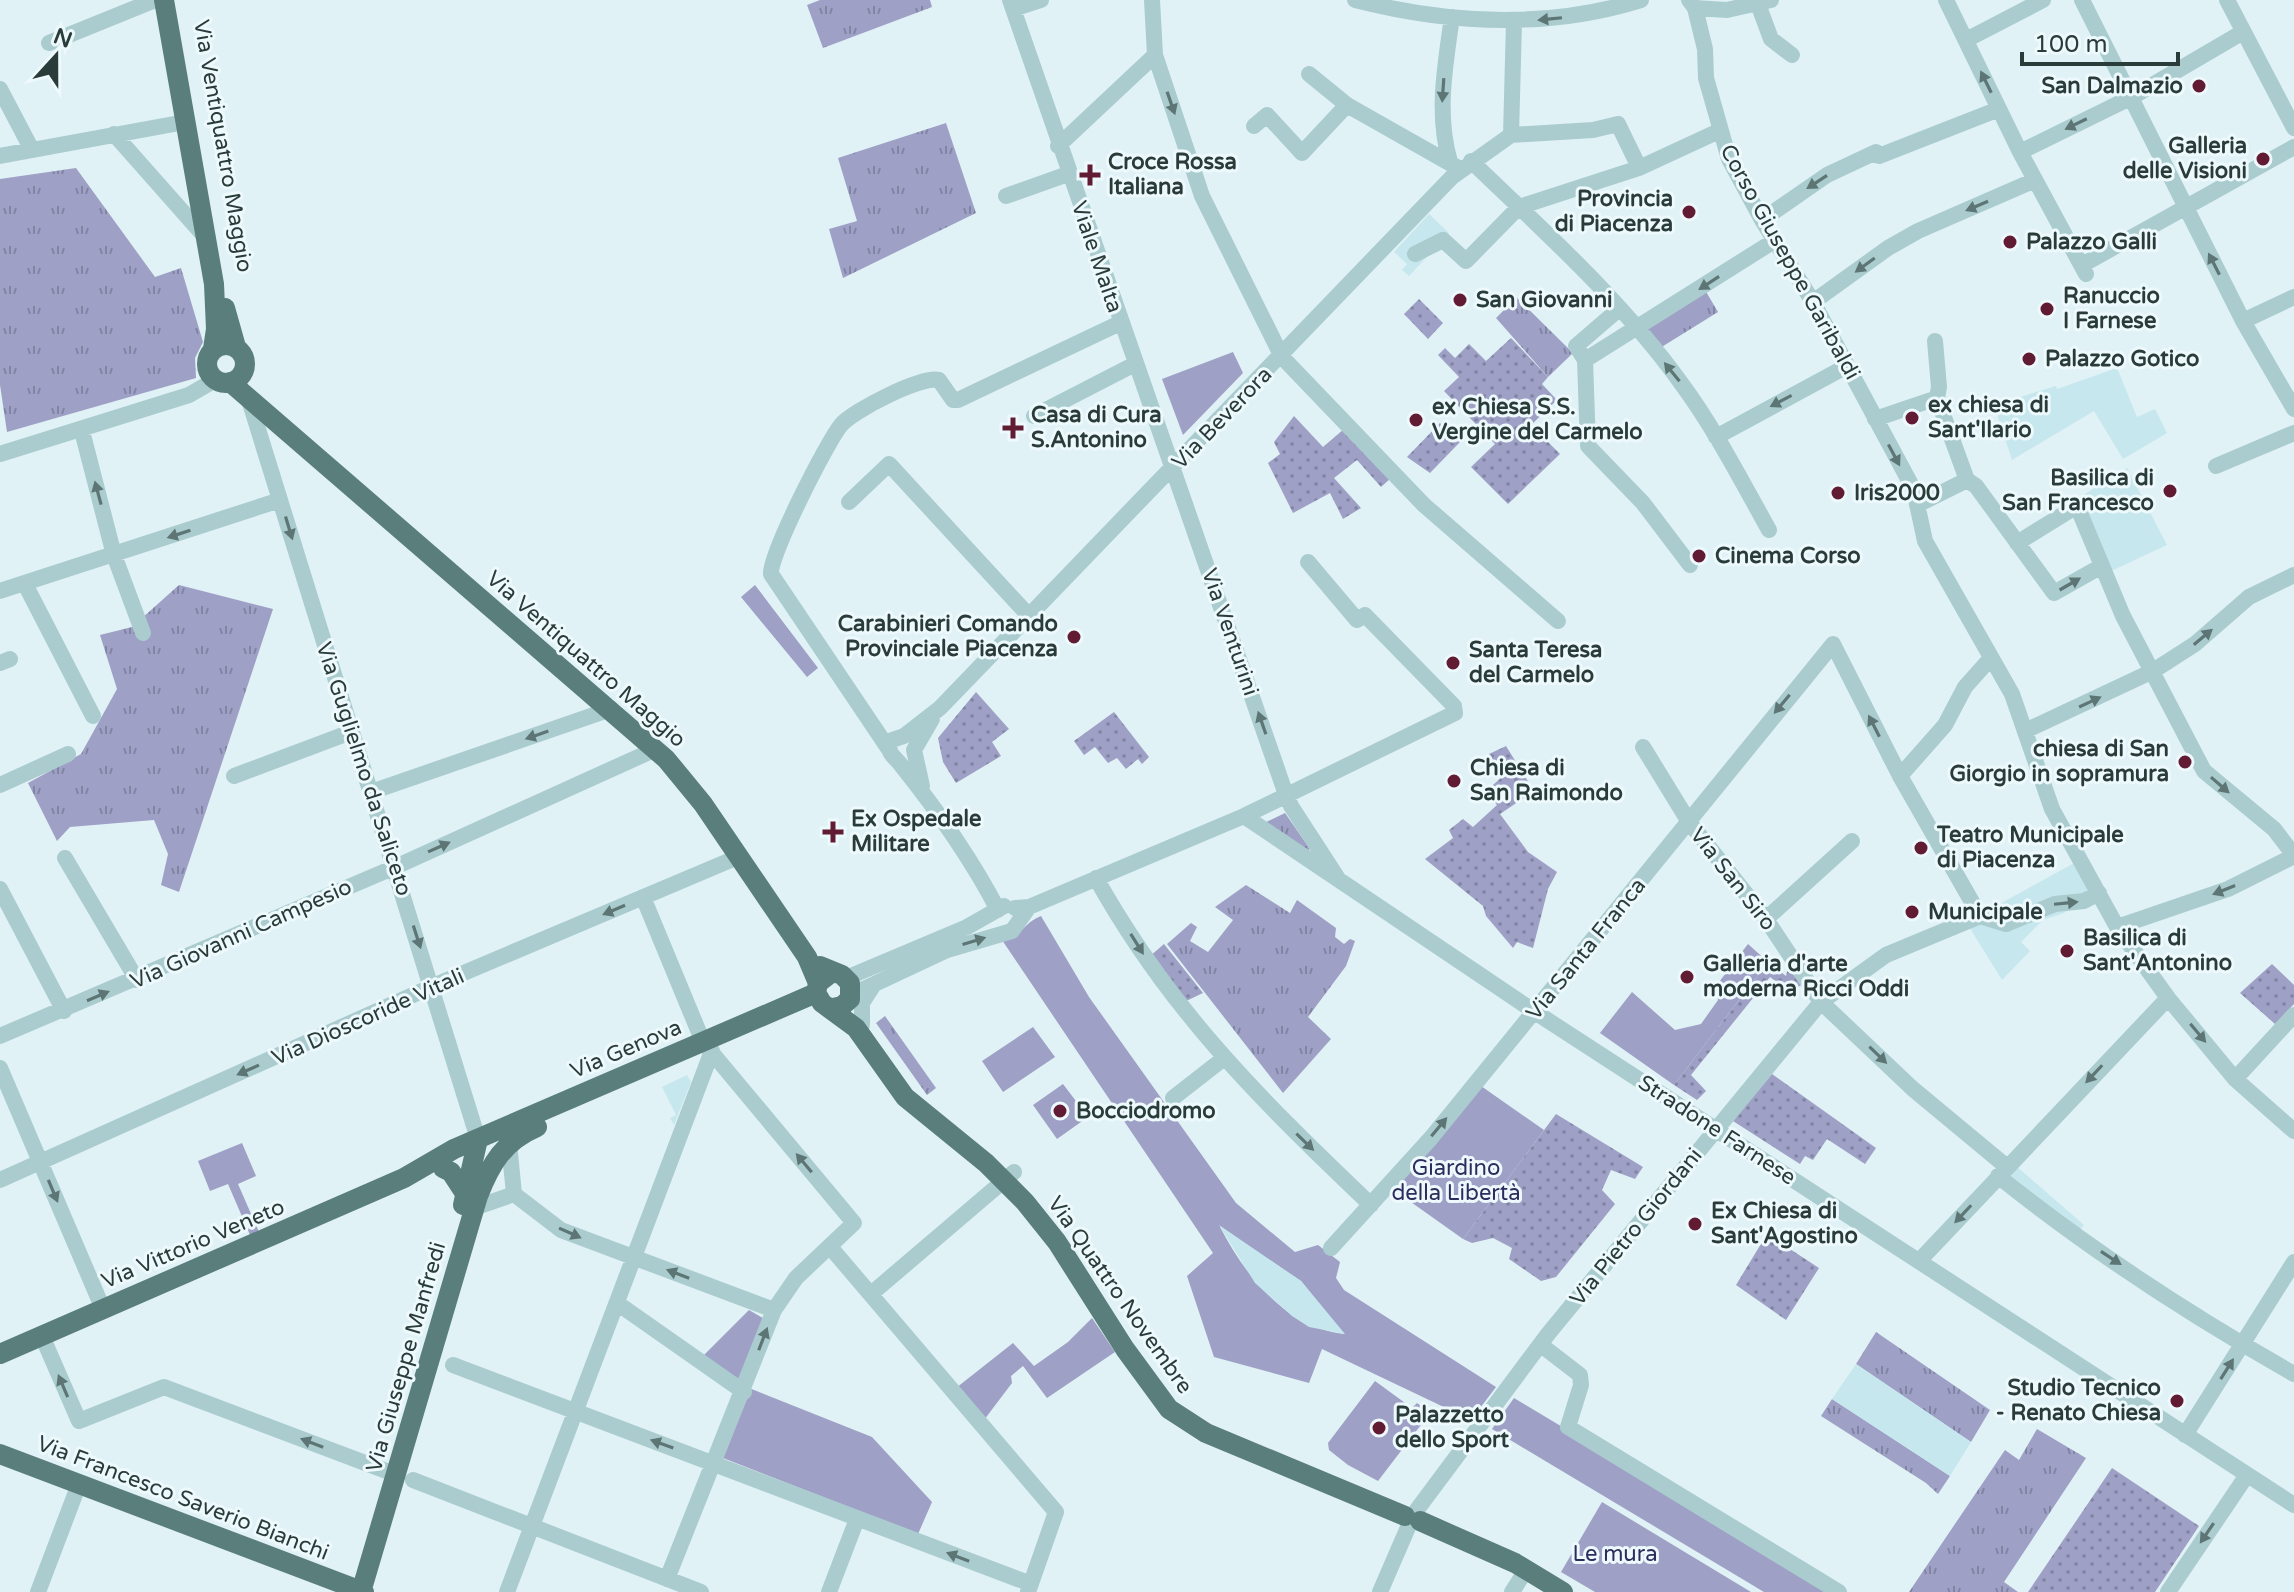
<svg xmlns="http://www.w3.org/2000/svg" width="2294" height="1592" viewBox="0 0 2294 1592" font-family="'Varela Round',sans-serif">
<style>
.grass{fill:url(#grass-tufts)}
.park{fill:#9ea0c6;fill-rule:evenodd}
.garden{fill:url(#garden-dots)}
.plaza{fill:#c6e7ee}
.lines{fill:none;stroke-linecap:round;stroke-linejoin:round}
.minor{stroke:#aaccce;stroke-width:16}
.major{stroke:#5a7e7c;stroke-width:20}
.oneway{fill:#5d7675}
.poi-dot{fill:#611c33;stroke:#edf9fc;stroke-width:3}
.labels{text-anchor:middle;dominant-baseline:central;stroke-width:6;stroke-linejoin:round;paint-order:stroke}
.poi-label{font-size:22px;font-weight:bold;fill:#2a3c3a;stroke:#edf9fc;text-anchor:start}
.street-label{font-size:22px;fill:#2a3c3a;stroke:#edf9fc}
.park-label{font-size:22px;fill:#2c2d5c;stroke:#edf9fc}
</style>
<defs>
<pattern id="grass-tufts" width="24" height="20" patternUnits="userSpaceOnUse" patternTransform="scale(2)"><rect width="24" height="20" fill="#9ea0c6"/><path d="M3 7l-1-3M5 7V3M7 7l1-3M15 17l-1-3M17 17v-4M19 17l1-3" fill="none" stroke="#8184a2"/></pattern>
<pattern id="garden-dots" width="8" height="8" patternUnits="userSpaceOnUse" patternTransform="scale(2)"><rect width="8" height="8" fill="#9ea0c6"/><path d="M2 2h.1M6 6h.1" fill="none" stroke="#8184a2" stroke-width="1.8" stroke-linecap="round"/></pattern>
</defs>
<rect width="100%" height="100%" fill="#e0f2f5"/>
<path class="grass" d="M820,0h110l2,7 -109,41 -16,-43z
M946,123l30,90 -133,65 -14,-49 28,-8 -19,-63z
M76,168l79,109 26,-9 22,74 -8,16 1,20 -189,54 -7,-47v-206z
M1705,290l13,22 -58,36 -16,-20z
M1511,292l62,61 -25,24 -52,-59 14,-14 -5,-6z
M179,585l94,24 -94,283 -18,-7 7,-31 -14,-34 -84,7 -13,14 -29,-58 53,-29 36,-65 -17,-54 32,-8z
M1285,813l25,36 -3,2 -43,-28z
M1246,885l44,28 7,-13 39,28 -1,9 9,7 6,-5 5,2 -9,25 -38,51 23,22 -48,54 -116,-149 24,-21 6,4 -7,14 18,11 25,-32 -18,-13z
M885,1016l51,72 -9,7 -51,-72z
M1876,1332l114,78 -19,32 -115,-78z
M1832,1399l118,77 -12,18 -12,-11 -105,-67z
M2037,1429l49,29 -82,124 14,10h-109l96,-142 14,10z"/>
<path class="park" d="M1233,352l10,21 -60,62 -21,-56z
M755,585l63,83 -11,9 -66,-80z
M1041,916l48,81 147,206 59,49 23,-7 22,17 -4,16 8,12 152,97 -25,33 -149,-71 -13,34 -95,-26 -27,-81 26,-23 -211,-313c22,-5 21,-17 39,-24zM1220,1227l81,54 43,53c-58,-7 -98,-57 -124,-107z
M1748,944l20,18 -94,123 -74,-52 32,-41 43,38 26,-6 17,-24 -2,-14z
M1033,1027l22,30 -52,35 -21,-31z
M1063,1084l25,33 -31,22 -24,-34z
M1481,1086l63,44 -81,109 -69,-49z
M242,1143l14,33 -18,8 21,48 -9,3 -22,-51 -18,7 -12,-30z
M749,1310l19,11 -28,63 -37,-28z
M1092,1318l23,34 -68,46 -24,-32 -12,10 1,7 -28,37 -28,-32 57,-45 21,23 34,-24z
M1375,1381l37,27 5,-5 13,10 -52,68 -30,-16 -19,-15 -1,-7z
M749,1388l123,49 60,65 -14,32 -195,-76z
M1514,1398l324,194h-74l-272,-163z
M1602,1502l149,90h-156l-34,-20z"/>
<path class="garden" d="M1419,299l24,24 -15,16 -24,-25z
M1511,338l37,39 -6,7 15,16 -26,25 29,29 -52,50 -37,-37 24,-23 -51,-53 15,-14 -21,-22 7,-7 10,10 14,-14 17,17z
M1294,416l29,31 21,-18 47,49 -10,9 -24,-27 -23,18 27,30 -18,11 -13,-26 -37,20 -25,-50 12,-9 -6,-12z
M1440,423l20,19 -30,31 -23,-16z
M976,692l33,37 -17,13 9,14 -45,27 -13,-21 -5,-24z
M1114,712l35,45 -7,7 -4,-5 -12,10 -9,-11 -9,5 -13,-16 -11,8 -10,-14z
M1506,746l28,45 -34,23 28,38 29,20 -9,17 -15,59 -16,-6 -4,6 -27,-32 -3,-10 -58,-47 28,-21 -4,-8 14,-11 10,8 24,-22 -11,-14 16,-14 -13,-23z
M1164,944l39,49 -19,9 -35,-45z
M1768,962l18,14 2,-9 13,18 -10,8 -21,-16 -79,98 15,16 -9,9 -23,-15z
M2272,964l22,21v19l-19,20 -35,-31z
M1772,1074l104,74 -11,16 -38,-25 -14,21 -8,-4 -5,8 -67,-43z
M1556,1114l87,53 -8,12 -24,-9 -9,20 13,14 -59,73 -15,4 -32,-22 3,-11 -19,-10 -21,5 -9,-4z
M1767,1234l52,34 -33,52 -50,-35z
M2112,1468l87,58 -44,66h-127z"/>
<path class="plaza" d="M1429,214l20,19 -40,43 -7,-6 5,-6 -13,-12z
M2117,368l20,49 18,-8 12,24 -44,26 -29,-48 -82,49 -18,-55 62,-19 1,3z
M2127,468l40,77 -60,28 -27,-76z
M2076,862l16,28 -28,23 -21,7 -22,22 9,9 -28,29 -39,-63 33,-11z
M687,1075l4,7 -17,43 -4,-7 6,-3 -14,-28z
M2015,1165l69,60 -6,7 -65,-51 -3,-11z
M1219,1225l82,56 44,53 -36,-7 -17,-11 -37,-33z
M1856,1364l115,78 -21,34 -118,-77z"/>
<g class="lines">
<path class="minor" d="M1010,0l274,789 7,17 48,74
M1152,0l3,55 47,141 80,161 142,148 134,116
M1355,0c94,24 192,29 286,0
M1689,0l6,8 10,41 1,29 23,81 33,61 51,82 101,188 11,51 87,153 40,115 65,118 51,71 67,81 59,52
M1946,0l74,152 66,122
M2082,0l161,321 51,88
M2227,0l67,128
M1758,4l13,35 21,16
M1695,8l32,2 44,-10
M1013,9l28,-9
M1966,40l77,-40
M49,43l106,-43
M1309,74l38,31 113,64
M0,89l32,61
M1254,126l13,-11 35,38 45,-48
M114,134l92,104
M1511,135l82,-5 25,-6 18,37
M1511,135l3,-113
M1058,146l97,-91
M2020,152l112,-55 111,-65
M0,156l185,-34
M1879,156l120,-47
M1471,161c73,70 151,140 210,222 34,46 60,97 88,147
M1450,162c-14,-48 -5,-95 2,-145
M1006,196l62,-22
M1762,220l65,-45 49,-23
M1415,254l28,-14 23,21 53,-54 120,-39 80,-37
M2082,265l212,-118
M1813,302l75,-54 30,-17 117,-51
M1619,309l-43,37 9,14 3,86 55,57 47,62
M2243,321l51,-24
M1935,341l4,46 -2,11
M1585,360l189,-119
M1937,398l30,82
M249,400l229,739
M1034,416l101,-52
M1875,419l62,-21
M82,431l32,124 29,78
M1716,437l131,-71
M0,454l189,-59 26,-15
M2216,466l78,-33
M1967,480l9,6 78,107 46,-26
M849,502l40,-38 141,153
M1917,505l50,-25
M2017,543l60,-37 46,110 81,155 70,58 20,26
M25,584l68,132
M0,591l280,-91
M0,663l10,-4
M2025,731l128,-60 42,-27 54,-47 45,-22
M1643,747l46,75 77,97 55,83 92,87 94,78
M888,748l-117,-174c-2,-18 56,-132 70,-149 11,-14 82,-50 98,-45l14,20h5l162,-77
M234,776l117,-44
M1900,776l45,-51 20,-38 25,-28
M0,785l68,-31
M922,786l-8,-36 18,-31
M371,792l240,-83
M1244,816l291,196 759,493
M65,858l72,122
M1096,878c74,133 166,223 275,327
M0,889l64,122
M643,897l60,145 151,181 -58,55 -22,32 -107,269
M1015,908l14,-1 215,-91 211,-103 -1,-7 -89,-91 -8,5 -49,-58
M998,910c-26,-50 -61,-100 -97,-145 -7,-10 -16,-11 -9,-25l12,-4 36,-28 512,-531 59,-42
M1980,916l26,8 49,-20 29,-3 15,-8
M1766,919l86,-78
M2117,927l111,-38 66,-33
M846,978l121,-51 37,-21
M851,995l96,-45 65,-19 17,-24
M862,1025v-22l11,-17
M0,1036l395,-169 261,-118
M0,1068l103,241
M2235,1079l59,-64
M1173,1098l50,-39
M509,1143l5,51
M1998,1176c92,74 194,140 296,198
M0,1180l433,-194 305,-129
M514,1194l47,36 213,80
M474,1208l40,-14
M831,1248l225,264 -28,80
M1331,1248l100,-110 402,-494 67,132 80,140
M1919,1261l249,-263
M871,1294l143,-122
M617,1303l127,89
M42,1336l37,85 85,-34 233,88
M1541,1345l39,30 1,10 -13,42 271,165
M453,1365l578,219
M2185,1435l109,-173
M413,1480l288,112
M1416,1511l132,-177 273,-332 65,-47 94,-39
M38,1592l41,-108
M507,1592l205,-541
M829,1592l28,-73
M1380,1592l29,-67
M1512,1592l14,-22
M2168,1592l79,-117"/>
<path class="major" d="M164,0l50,284 2,45 -3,20
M225,308l11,39
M207 364a19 19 0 1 1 38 0a19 19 0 1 1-38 0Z
M230,382l436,377 37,45 104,153 11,26
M820,966l22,9 8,8v16l-8,7 -9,2
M831,973l-13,10 -2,10 6,10 34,25 49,69 81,66 39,39 32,40 68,107 44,60 37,24 199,83
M443,1168l8,4 15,23
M463,1205l15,-66
M0,1354l404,-176 50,-29 362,-156
M0,1454l364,138
M1420,1521l95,42 48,29
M361,1592l117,-396c13,-33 26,-55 59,-69"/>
</g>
<defs><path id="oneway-solid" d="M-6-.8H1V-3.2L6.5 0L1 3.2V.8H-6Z" transform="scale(2)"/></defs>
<g class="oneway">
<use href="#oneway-solid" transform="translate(1550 19) rotate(174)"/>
<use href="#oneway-solid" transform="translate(1986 82) rotate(-116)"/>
<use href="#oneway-solid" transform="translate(1443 90) rotate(94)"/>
<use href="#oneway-solid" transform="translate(1171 103) rotate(71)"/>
<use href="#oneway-solid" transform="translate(2076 124) rotate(154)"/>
<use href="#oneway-solid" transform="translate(1817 182) rotate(147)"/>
<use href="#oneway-solid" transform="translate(1977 206) rotate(157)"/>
<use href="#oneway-solid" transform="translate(2214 264) rotate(-117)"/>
<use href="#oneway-solid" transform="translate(1865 265) rotate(144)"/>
<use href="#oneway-solid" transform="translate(1709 283) rotate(147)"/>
<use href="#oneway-solid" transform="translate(1672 372) rotate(-129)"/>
<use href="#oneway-solid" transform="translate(1781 401) rotate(152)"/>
<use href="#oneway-solid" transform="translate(1894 455) rotate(62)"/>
<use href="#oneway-solid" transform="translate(98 493) rotate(-105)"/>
<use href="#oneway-solid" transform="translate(289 528) rotate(73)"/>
<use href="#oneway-solid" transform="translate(179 534) rotate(162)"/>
<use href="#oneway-solid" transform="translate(2070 584) rotate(-30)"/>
<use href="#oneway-solid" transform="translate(2203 637) rotate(-40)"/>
<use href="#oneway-solid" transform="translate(2090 702) rotate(-25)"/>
<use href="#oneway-solid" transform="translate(1782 704) rotate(130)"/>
<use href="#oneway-solid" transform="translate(1262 723) rotate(-109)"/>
<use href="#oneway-solid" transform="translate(1874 726) rotate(-117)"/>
<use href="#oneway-solid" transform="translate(537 735) rotate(161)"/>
<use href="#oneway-solid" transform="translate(2220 785) rotate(41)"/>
<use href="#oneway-solid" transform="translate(439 847) rotate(-24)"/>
<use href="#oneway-solid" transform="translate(2224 890) rotate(158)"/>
<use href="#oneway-solid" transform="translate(2066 903) rotate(-6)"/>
<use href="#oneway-solid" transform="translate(614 910) rotate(157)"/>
<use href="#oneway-solid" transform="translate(417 937) rotate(72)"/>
<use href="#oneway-solid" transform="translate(974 941) rotate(-17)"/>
<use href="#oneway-solid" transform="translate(1137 944) rotate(58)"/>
<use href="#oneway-solid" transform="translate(98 996) rotate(-23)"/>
<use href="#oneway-solid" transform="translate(2198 1033) rotate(50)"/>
<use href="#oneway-solid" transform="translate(1878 1055) rotate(44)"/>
<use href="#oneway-solid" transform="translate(248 1070) rotate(156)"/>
<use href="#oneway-solid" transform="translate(2094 1074) rotate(133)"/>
<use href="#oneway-solid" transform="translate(1439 1127) rotate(-50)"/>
<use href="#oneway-solid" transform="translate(1305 1142) rotate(44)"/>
<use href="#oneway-solid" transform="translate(804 1163) rotate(-130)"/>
<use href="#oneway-solid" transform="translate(53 1191) rotate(67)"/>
<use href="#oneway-solid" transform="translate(1963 1214) rotate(133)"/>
<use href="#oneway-solid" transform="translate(570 1233) rotate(24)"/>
<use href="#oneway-solid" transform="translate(2111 1258) rotate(33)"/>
<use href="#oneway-solid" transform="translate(678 1274) rotate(-159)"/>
<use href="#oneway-solid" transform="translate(763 1339) rotate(-69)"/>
<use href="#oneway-solid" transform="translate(2227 1369) rotate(-58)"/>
<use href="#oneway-solid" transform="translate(63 1386) rotate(-113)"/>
<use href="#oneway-solid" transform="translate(312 1443) rotate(-159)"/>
<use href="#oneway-solid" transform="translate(662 1444) rotate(-160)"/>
<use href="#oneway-solid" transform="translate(2207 1533) rotate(124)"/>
<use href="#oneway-solid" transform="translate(958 1557) rotate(-159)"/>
</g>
<g class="poi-dot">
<circle cx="2199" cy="86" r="8"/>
<circle cx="2263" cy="159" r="8"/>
<path d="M1086 163h8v8h8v8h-8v8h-8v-8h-8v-8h8z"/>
<circle cx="1689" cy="212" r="8"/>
<circle cx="2010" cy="242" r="8"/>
<circle cx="1460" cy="300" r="8"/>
<circle cx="2047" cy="309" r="8"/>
<circle cx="2029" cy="359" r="8"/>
<circle cx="1912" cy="418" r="8"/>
<circle cx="1416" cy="420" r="8"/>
<path d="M1009 416h8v8h8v8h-8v8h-8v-8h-8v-8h8z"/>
<circle cx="2170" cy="491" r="8"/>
<circle cx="1838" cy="493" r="8"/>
<circle cx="1699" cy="556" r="8"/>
<circle cx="1074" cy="637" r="8"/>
<circle cx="1453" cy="663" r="8"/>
<circle cx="2185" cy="762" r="8"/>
<circle cx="1454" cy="781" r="8"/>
<path d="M829 820h8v8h8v8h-8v8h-8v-8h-8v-8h8z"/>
<circle cx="1921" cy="848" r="8"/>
<circle cx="1912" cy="912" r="8"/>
<circle cx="2067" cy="951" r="8"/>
<circle cx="1687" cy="977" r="8"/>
<circle cx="1060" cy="1111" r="8"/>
<circle cx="1695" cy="1224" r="8"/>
<circle cx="2177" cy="1401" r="8"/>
<circle cx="1379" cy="1428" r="8"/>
</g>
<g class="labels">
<g class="poi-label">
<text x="2183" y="86" text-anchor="end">San Dalmazio</text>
<text x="2247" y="146" text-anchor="end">Galleria<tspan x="2247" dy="25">delle Visioni</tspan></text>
<text x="1108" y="162">Croce Rossa<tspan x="1108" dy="25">Italiana</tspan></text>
<text x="1673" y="199" text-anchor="end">Provincia<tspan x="1673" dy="25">di Piacenza</tspan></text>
<text x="2026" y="242">Palazzo Galli</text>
<text x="2063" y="296">Ranuccio<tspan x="2063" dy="25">I Farnese</tspan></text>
<text x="1476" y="300">San Giovanni</text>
<text x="2045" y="359">Palazzo Gotico</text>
<text x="1928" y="405">ex chiesa di<tspan x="1928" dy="25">Sant'Ilario</tspan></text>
<text x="1432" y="407">ex Chiesa S.S.<tspan x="1432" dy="25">Vergine del Carmelo</tspan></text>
<text x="1031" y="415">Casa di Cura<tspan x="1031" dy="25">S.Antonino</tspan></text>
<text x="2154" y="478" text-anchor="end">Basilica di<tspan x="2154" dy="25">San Francesco</tspan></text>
<text x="1854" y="493">Iris2000</text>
<text x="1715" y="556">Cinema Corso</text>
<text x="1058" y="624" text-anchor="end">Carabinieri Comando<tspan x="1058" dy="25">Provinciale Piacenza</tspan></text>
<text x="1469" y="650">Santa Teresa<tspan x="1469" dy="25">del Carmelo</tspan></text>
<text x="2169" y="749" text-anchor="end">chiesa di San<tspan x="2169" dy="25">Giorgio in sopramura</tspan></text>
<text x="1470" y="768">Chiesa di<tspan x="1470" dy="25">San Raimondo</tspan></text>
<text x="851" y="819">Ex Ospedale<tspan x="851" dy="25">Militare</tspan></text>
<text x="1937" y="835">Teatro Municipale<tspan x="1937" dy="25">di Piacenza</tspan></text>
<text x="1928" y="912">Municipale</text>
<text x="2083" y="938">Basilica di<tspan x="2083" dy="25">Sant'Antonino</tspan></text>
<text x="1703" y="964">Galleria d'arte<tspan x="1703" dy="25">moderna Ricci Oddi</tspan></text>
<text x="1076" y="1111">Bocciodromo</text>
<text x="1711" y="1211">Ex Chiesa di<tspan x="1711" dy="25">Sant'Agostino</tspan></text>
<text x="2161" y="1388" text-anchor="end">Studio Tecnico<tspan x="2161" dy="25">- Renato Chiesa</tspan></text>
<text x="1395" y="1415">Palazzetto<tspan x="1395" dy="25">dello Sport</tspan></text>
</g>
<g class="street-label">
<text transform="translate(223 146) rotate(80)">Via Ventiquattro Maggio</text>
<text transform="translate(1097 257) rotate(71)">Viale Malta</text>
<text transform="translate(1790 262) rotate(61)">Corso Giuseppe Garibaldi</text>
<text transform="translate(1222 418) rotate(-46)">Via Beverora</text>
<text transform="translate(1230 632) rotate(71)">Via Venturini</text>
<text transform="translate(586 659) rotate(41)">Via Ventiquattro Maggio</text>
<text transform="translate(364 769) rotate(72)">Via Guglielmo da Saliceto</text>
<text transform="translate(1733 879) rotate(52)">Via San Siro</text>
<text transform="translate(241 934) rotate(-24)">Via Giovanni Campesio</text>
<text transform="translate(1586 949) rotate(-51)">Via Santa Franca</text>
<text transform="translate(368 1017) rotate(-24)">Via Dioscoride Vitali</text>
<text transform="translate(626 1049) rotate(-23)">Via Genova</text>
<text transform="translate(1717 1130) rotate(33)">Stradone Farnese</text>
<text transform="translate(1636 1227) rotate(-51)">Via Pietro Giordani</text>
<text transform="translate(193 1244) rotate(-23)">Via Vittorio Veneto</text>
<text transform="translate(1120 1295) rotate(55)">Via Quattro Novembre</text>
<text transform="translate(406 1357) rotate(-74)">Via Giuseppe Manfredi</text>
<text transform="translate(183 1498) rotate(21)">Via Francesco Saverio Bianchi</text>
</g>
<g class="park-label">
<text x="1456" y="1168">Giardino<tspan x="1456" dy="25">della Libertà</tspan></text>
<text x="1615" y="1554">Le mura</text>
</g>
</g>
<g transform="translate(56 56) rotate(21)" stroke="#edf9fc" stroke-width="6" paint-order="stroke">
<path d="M0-6L14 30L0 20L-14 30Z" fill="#2a3c3a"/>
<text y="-12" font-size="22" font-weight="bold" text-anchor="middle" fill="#2a3c3a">N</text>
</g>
<path d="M2022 52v12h156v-12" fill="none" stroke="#2a3c3a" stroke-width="4"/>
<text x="2034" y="52" font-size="24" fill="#2a3c3a" stroke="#edf9fc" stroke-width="6" paint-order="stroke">100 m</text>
</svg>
